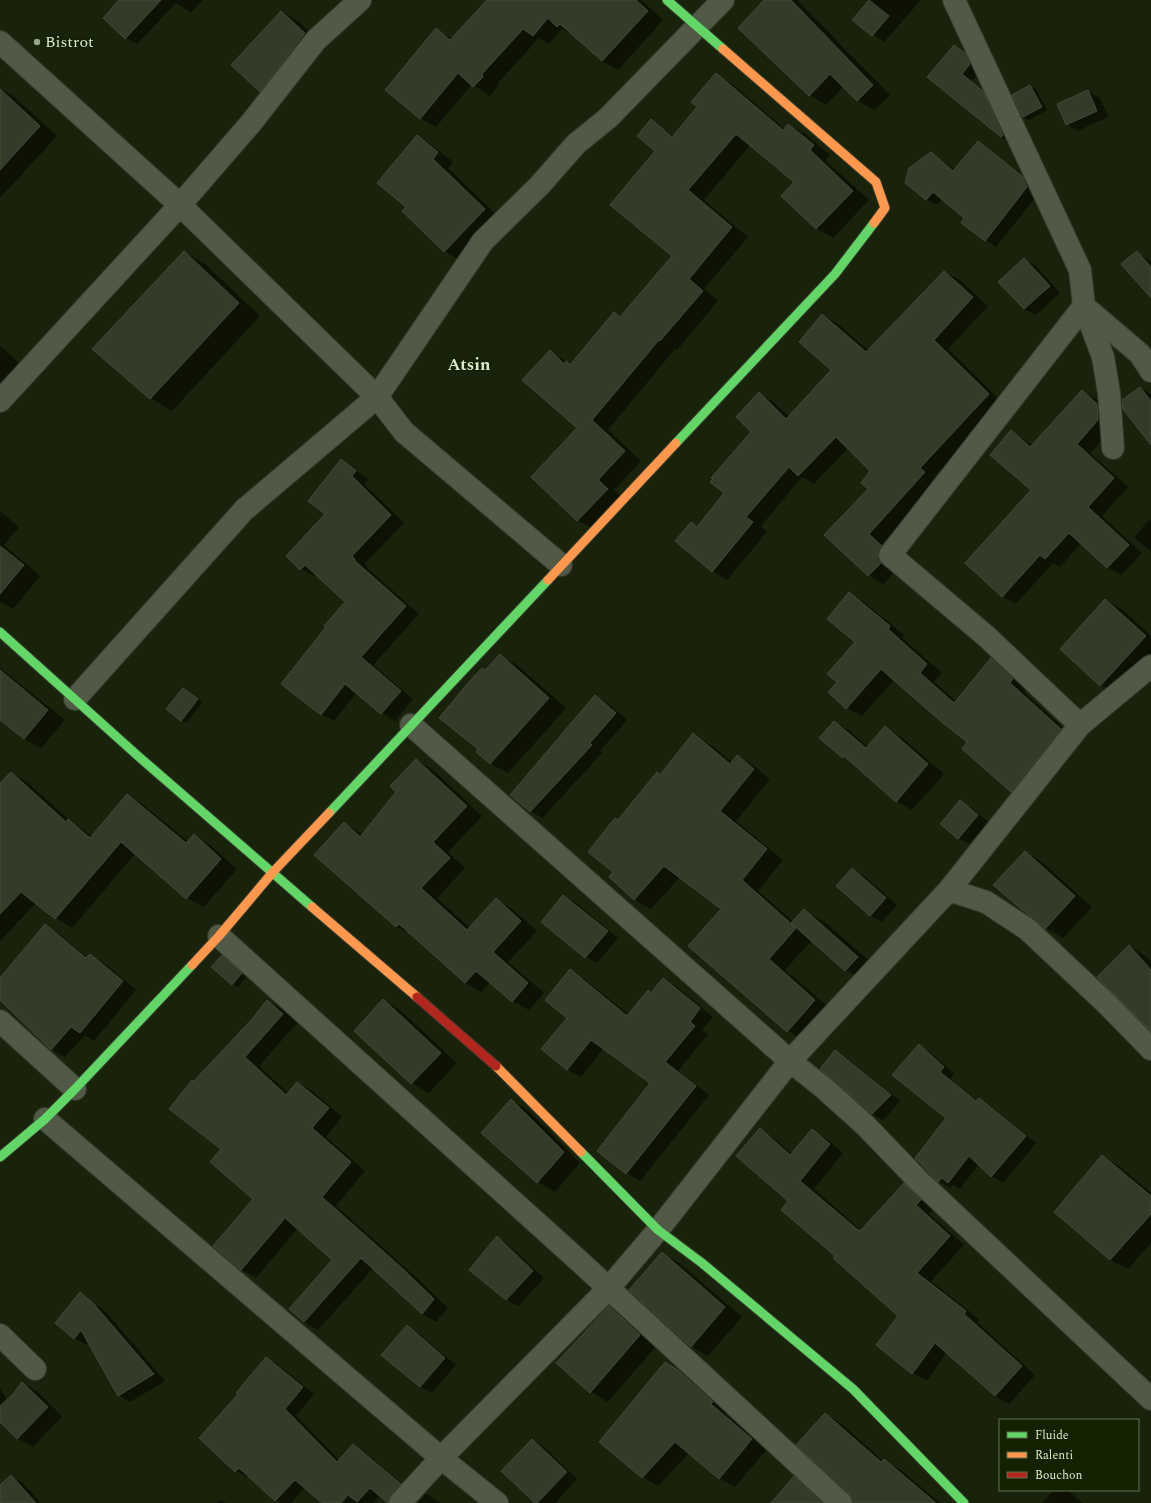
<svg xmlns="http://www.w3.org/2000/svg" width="1151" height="1503" viewBox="0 0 1151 1503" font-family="Spectral,serif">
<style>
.shadow{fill:#0007}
.building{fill:#343b28;stroke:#434b38}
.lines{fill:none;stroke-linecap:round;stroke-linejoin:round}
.street-casing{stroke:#343c2c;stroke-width:24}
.fast-casing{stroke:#343c2c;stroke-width:11}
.slow-casing{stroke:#343c2c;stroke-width:11}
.jam-casing{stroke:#343c2c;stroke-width:11}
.street{stroke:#515947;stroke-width:22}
.fast{stroke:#63d668;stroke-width:9}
.slow{stroke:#ff974d;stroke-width:9}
.jam{stroke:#b3261e;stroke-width:9}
.poi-dot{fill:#96a389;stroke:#142201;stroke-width:1.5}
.labels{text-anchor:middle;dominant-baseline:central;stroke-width:3;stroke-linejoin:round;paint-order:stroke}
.poi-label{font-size:16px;fill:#dae8ce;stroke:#142201;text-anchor:start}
.neighbourhood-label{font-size:17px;font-weight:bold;fill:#dae8ce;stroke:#142201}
</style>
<rect width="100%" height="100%" fill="#19220a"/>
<path class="shadow" d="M121,0h82l-12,13 -15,-10 -39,41 -11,-6z
M501,0h140l22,20 -45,50 -16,-9 -28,-26 -12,-6 -13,15 -10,-6 -41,45v3l-8,10 -18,-12 -36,43 -16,-9 16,-88 17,9z
M765,0h32l93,95 -16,15 -16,-9 -14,-15 -18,19 -16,-10z
M870,0h51l-37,42 -31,-22z
M282,12l17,10 23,22 -45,57 -17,-10z
M954,46l23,16 4,9 -9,10 22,18 19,44 -11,-6 -74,-60z
M716,75l16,9 53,45 3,-4 17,9 25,21 -5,5 44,40 -36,38 -16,-9 -35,-33 13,-14 -45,-37 -46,55 44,37 -44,52 14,12 -41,49 -2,-1 -67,81 33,31 -27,29 9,9 -29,31 -16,-10 -46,-43 47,-49 -29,-77 21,14 44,-52 7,4 51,-61 -22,-135 23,15 25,-30z
M1030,86l6,3 11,21 -18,10 -6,-3z
M0,89l12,6 45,41 -57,62z
M1088,91l12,7 8,19 -30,14 -12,-7z
M417,136l15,9 21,17 -5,6 52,50 -40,42 -15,-9 -38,-44z
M978,142l55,41 5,11 -42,53 -34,-25 4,-4 -23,-19 -6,6 -11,-6 5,-46 24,17z
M184,252l21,12 55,52 -88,95 -21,-13 -58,-49z
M1137,252l14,10v30z
M1024,259l12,7 24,27 -24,22 -12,-6z
M945,272l15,8 28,26 -40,43 55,54 -69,74 5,4 -56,62 13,12 -1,16 -12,13 -14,-9 -43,-40 43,-46 2,-18 -23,-23 -34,36 -12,-7 -41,49 6,6 -40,48 -15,-9 -21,-48 7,4 28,-34 26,-61 7,-38 15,8 15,15 43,-47 -9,-55 15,9 31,27z
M0,346l26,23 -26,30z
M1140,388l11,6v44z
M1082,391l14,8 15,14 1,16 -22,24 38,34 -26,29 40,37 -21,22 -14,-8 -26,-24 -21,24 -7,-4 -37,41 -14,-8 31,-106 -22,-59 22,15z
M341,460l27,19 -4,5 40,39 -40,41 4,3 -1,1 52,46 -46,51 40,34 -18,22 -13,-8 -25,-21 -23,29 -13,-7 25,-112 -30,-28 -2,2 -13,-7 25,-55z
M0,511l19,16 -15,18 36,31 -27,33 -13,-7z
M1149,520l2,1v31l-17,-15z
M850,594l14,8 40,33 -2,3 40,35 -8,9 23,20 34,-43 15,9 21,20 -3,4 51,46 -49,62 -14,-9 -43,-49 -74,-63 -33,37 -15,-8 -9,-26 18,-40z
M1106,600l17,10 28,26v23l-33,36 -17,-10 -40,-36z
M500,655l17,10 49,43 -58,65 -17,-9 -14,-13 2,-2 6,-78z
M0,668l65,52 -24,28 -17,-9 -24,-21z
M189,692l13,11 -16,20 -5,-3z
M595,696l12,7 20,17 -27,31 3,1 -61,66 -11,-7z
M834,722l16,9 18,16 17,-19 16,9 43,37 -32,36 -16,-9 -42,-38 -11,-6z
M694,735l17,10 21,17 5,-6 17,10 16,13 -34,42 47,39 -25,31 36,31 10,-12 22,13 54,47 -11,13 -23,-13 -34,-30 -27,30 47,40 -27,31 -17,-10 -98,-85 32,-37 -42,-32 -29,32 -17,-10 -19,-27 3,-51 43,-46z
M416,760l16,9 50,47 -34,36 17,16 -28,30 33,30 26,-29 16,10 25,22 -29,31 36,31 -15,17 -16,-9 -23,-19 -9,10 -16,-9 -52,-48 -17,-8 -52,-104 19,12 34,-43z
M11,773l16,9 43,39 23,16 34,-42 16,10 46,37 5,-6 16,9 27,24 -33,38 -17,-9 -51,-45 -64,75 -16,-10 -20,-15 -36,38v-156z
M960,802l12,6 16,14 -18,22 -12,-6z
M1025,852l17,10 50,45 -29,31 -17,-10 -51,-43z
M852,869l12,7 33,29 -15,17 -12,-7z
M563,896l12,6 43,36 -21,25 -11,-6z
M45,926l14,8 29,24 2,-3 14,8 32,27 -42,51 -9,-6 -20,22 -14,-8 -51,-50v-19z
M1129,946l18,11 4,4v68z
M222,957l24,20 -8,10 -6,-3z
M570,970l13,8 46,37 20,-24 3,2 11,-14 14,8 36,30 -11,13 6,4 -30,37 31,24 -69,86 -13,-8 -29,-23 53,-67 -47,-35 -23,29 -14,-8z
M383,1000l17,10 57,53 -28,30 -17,-10z
M267,1001l15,8 15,14 -38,43 30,28 9,-11 14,8 30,26 -16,20 39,34 -29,35 81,72 31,30 -12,14 -14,-8 -49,-46 -55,62 -14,-8 30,-62 -36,-32 -42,50 -14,-8 -28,-24 40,-48 -31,-49 -29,-67 60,-63z
M919,1046l11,6 24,22 -4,5 28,22 1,-2 11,7 46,37 -33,40 -11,-7 -13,-12 -19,25 -7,-4 -3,3 -11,-7 -22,-23 30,-41z
M835,1051l10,6 55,44 -17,19 -11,-6 -51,-45z
M511,1100l17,10 52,53 -25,29 -17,-10z
M760,1130l14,8 18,16 21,-23 14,8 16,14 -29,36 47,41 43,-46 14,8 16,17 -5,5 35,31 -33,36 48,38 -2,3 58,53 -26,29 -14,-8 -48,-44 -20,29 -14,-8 -35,-28 21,-29 -63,-60 -46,-55z
M1102,1156l17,10 32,27v50l-23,26 -18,-9z
M497,1237l11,7 36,34 -26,28 -11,-6 -37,-30z
M662,1253l17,10 63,54 -34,39 -17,-10z
M80,1294l25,17 60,70 -35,21 -12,-7 -29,-54 -3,4 -12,-7z
M609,1307l17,10 31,28 -49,57 -17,-10z
M407,1326l11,7 38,32 -24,28 -11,-6 -38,-32z
M266,1358l11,6 37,30 -18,22 44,45 13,-16 11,7 47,39 -10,12h-12l-9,-8 -7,8h-49l-19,-16 -14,16h-10l-32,-27 -2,1 -11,-6 4,-77z
M665,1363l30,18 33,30 -2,3 41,35 -32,38 -16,-9 -30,-25 -31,33 -15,-9z
M22,1383l16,9 24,24 -29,31 -16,-9 -17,-17v-32l9,13z
M825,1414l17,10 41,37 18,9 39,33h-73z
M533,1440l11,7 33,32 -22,24h-19z
M11,1476l12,7 18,20h-41v-17z
M793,1478l16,10 15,15h-51z
M1054,1490h13l16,13h-41z
M426,1494l15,9h-23z
M220,1500l6,3h-9z"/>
<path class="building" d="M119,0h42l-36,39 -22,-21z
M487,0h149l12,11 -46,50 -42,-37 -3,3 -9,-9 -15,18 -10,-7 -41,45 1,3 -10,10 -15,-14 -38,46 -35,-29 51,-62 14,12z
M764,0h27l82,85 -16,16 -27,-27 -21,22 -71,-68z
M869,0l20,16 -17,20 -20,-16z
M281,11l24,22 -45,59 -29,-27z
M954,45l12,9 4,10 -8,10 21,17 20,44 -2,2 -74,-60z
M716,73l67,57 5,-6 26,21 -4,5 43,41 -37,38 -35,-33 13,-14 -58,-48 -48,56 44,37 -43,52 14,12 -43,50 -1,-1 -67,80 33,31 -27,29 10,9 -31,32 -46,-44 46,-49 -55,-48 28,-30 14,14 2,-3 4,4 44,-53 6,5 52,-61 -62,-51 45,-54 -18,-15 14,-17 21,18 25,-30 -6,-5z
M1030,85l12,22 -19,10 -11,-22z
M0,89l40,37 -40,44z
M1088,90l9,21 -31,14 -9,-21z
M417,135l21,17 -5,7 52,50 -41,43 -42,-41 4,-4 -29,-24z
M978,141l44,35 5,11 -42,54 -24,-18 3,-5 -31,-26 -7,8 -21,-17 4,-15 22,-16 22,19z
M184,251l55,52 -89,96 -58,-50z
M1137,251l14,16v31l-30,-34z
M1024,258l26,28 -26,23 -26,-27z
M944,271l29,26 -39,43 55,54 -69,74 5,4 -56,62 13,12 -4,8 3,9 -13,13 -44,-41 44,-46 -7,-6 9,-12 -34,-34 -38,39 -9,-9 -43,50 7,5 -41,50 -37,-31 16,-19 6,5 27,-34 -14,-11 3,-3 -2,-1 40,-46 -15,-15 23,-25 27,27 45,-49 -32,-28 23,-28 44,38z
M1140,387l11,14v44l-28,-36 -1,-9z
M1082,390l15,14 1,16 -21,24 37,34 -26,29 41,38 -22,23 -38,-35 -24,26 -5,-4 -38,42 -37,-34 66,-73 -41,-35 21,-25 19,17z
M341,459l15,12 -4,5 39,39 -39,41 3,3 -1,1 52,46 -45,51 40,34 -20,23 -36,-30 -24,31 -40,-31 45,-57 -2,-1 21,-24 -40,-37 -5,5 -14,-14 39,-42 -17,-13z
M0,546l24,19 -24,29z
M849,592l41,34 -2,3 39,35 -7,9 34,30 37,-45 22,21 -3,4 51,46 -50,63 -49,-43 5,-7 -29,-23 -57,-50 -35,40 -18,-17 9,-10 -10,-8 28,-32 -28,-23z
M1105,599l41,37 -46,50 -40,-37z
M500,654l49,44 -59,66 -14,-12 2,-3 -39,-31 29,-35 14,-15 3,2z
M0,670l48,40 -24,29 -24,-19z
M183,688l15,11 -17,22 -15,-12z
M595,695l21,18 -26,30 2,2 -62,67 -20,-17z
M834,721l32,27 19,-22 43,38 -32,38 -52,-46 -1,2 -24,-20z
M693,733l37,31 7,-9 17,14 -34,42 47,38 -25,31 54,48 -27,31 46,41 -28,32 -99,-86 33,-37 -57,-43 -30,34 -25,-23 4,-5 -25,-20 27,-34 3,2 39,-48 3,3z
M416,759l51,47 -34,36 17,16 -29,30 46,42 29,-32 25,23 -28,31 35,31 -16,19 -36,-31 -11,12 -66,-59 -3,3 -82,-72 30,-33 16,15 36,-45 -6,-6z
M11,772l55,50 2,-3 22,19 37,-44 59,49 8,-9 27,25 -35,40 -65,-57 -66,77 -34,-27 -21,22v-131z
M960,800l18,15 -20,24 -18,-15z
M1025,851l50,45 -30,33 -52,-44z
M852,868l34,30 -16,18 -34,-30z
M563,895l45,36 -23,27 -44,-36z
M804,909l54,48 -13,14 -54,-48z
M45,924l41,34 4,-4 33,27 -43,52 -9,-6 -20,23 -51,-50v-22z
M1129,945l22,25v61l-54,-54z
M222,955l20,18 -10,12 -21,-18z
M570,969l57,47 21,-26 3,3 12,-15 37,30 -10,14 5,4 -30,36 31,24 -70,88 -29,-23 53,-68 -59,-43 -24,30 -26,-21 26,-31 -22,-18z
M383,999l58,54 -30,31 -57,-53z
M267,1000l16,14 -38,43 41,38 11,-13 32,26 -17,20 39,34 -29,35 80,71 32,31 -12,15 -61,-56 -57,64 -15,-13 43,-49 -47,-42 -44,52 -28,-24 40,-47 -43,-37 11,-13 -52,-40 23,-29 2,1 59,-63z
M919,1044l25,23 -4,5 36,29 3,-3 47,38 -35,41 -22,-21 -21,27 -6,-5 -4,4 -23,-24 31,-40 -54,-43z
M835,1050l56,45 -19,19 -52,-45z
M511,1099l53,53 -27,31 -56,-50z
M760,1128l30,27 22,-26 18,15 -30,37 58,49h3l43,-47 17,17 -5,5 34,31 -33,37 49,38 -2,3 58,52 -27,30 -60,-53 -23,31 -36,-29 22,-29 -65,-58 2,-2 -54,-46 7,-9 -52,-45z
M1102,1155l49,41v18l-41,46 -56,-48z
M497,1236l36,35 -27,29 -37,-30z
M662,1252l63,55 -34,40 -62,-57z
M80,1292l13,11 61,71 -36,22 -37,-66 -7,9 -19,-16z
M609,1306l31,29 -50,58 -34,-30z
M407,1325l38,33 -25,29 -39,-32z
M266,1357l37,30 -18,22 52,53 16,-18 48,40 -10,11 -3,8 -18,-15 -13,14 -9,-7 -7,8h-19l-27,-23 -20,21 -36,-33 -4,4 -36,-34 39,-44 -2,-1z
M665,1362l14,9 34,31 -2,2 41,35 -33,40 -44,-37 -33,36 -43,-36z
M22,1382l26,25 -31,32 -17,-17v-16l13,-12z
M825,1413l56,49 3,-3 52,44h-83l-4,-9 -53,-49z
M532,1439l35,33 -30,31h-2l-34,-32z
M11,1475l25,28h-36v-18z
M794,1476l29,27h-52z"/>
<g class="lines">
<defs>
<path id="street" d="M954,0l126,270 4,36 19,51 6,36 4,55
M0,42l180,163 197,192 27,35 157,133
M1086,308l54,46 11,17
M0,401l180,-196 71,-82 65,-83 44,-40
M75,699l169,-189 133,-113 106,-156 56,-55 37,-42 32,-26 115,-118
M411,725l379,336 35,28 40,36 54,56 232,218
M1080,725l-94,-89 -96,-81 194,-249
M949,890l37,12 41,27 80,75 44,45
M219,936l359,324 263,243
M0,1021l75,68
M45,1119l396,339 56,45
M0,1335l35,34
M400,1503l41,-45 167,-169 50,-59 132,-169 159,-171 131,-165 71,-59"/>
<path id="fast" d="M667,0l56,49
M676,443l159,-169 39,-51
M0,632l138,124 174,151
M329,813l219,-233
M581,1152l77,78 44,33 151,126 111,114
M0,1157l45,-38 30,-30 117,-124"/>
<path id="slow" d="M723,49l153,133 9,26 -11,15
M548,580l128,-137
M312,907l105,90
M192,965l27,-29 54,-64 56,-59
M496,1066l85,86"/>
<path id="jam" d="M417,997l79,69"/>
</defs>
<use href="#street" class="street-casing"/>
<use href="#fast" class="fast-casing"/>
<use href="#slow" class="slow-casing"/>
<use href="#jam" class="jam-casing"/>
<use href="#street" class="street"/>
<use href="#fast" class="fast"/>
<use href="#slow" class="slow"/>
<use href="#jam" class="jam"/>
</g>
<circle class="poi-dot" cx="37" cy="42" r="4"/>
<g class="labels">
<g class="poi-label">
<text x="45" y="42">Bistrot</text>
</g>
<g class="neighbourhood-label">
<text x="469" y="365">Atsin</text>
</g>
</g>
<rect x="999" y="1419" width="140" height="72" fill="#142201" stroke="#637153"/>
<rect x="1007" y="1432" width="20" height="6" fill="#63d668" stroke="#637153"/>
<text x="1035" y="1439" font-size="12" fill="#dae8ce">Fluide</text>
<rect x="1007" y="1452" width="20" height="6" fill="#ff974d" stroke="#637153"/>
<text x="1035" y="1459" font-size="12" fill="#dae8ce">Ralenti</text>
<rect x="1007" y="1472" width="20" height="6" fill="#b3261e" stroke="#637153"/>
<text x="1035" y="1479" font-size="12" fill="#dae8ce">Bouchon</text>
</svg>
